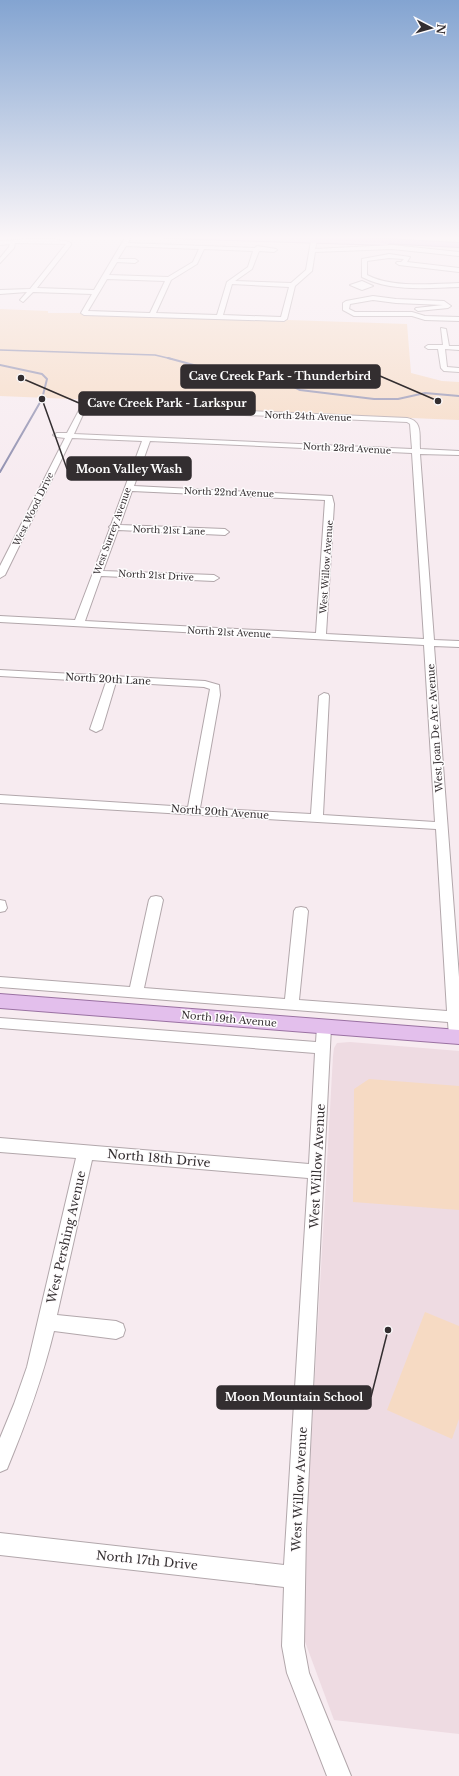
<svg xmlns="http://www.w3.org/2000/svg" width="459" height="1776" viewBox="0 0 459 1776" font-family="'Libre Baskerville',serif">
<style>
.built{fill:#eedbe2}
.green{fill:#f6dac3}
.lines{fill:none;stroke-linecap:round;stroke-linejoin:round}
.stream-far1{stroke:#8d8dae;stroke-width:1.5}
.stream{stroke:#8d8dae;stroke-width:2}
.minor-casing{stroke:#b2a7ab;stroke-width:2}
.major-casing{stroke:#9a71a2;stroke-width:2}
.highway-casing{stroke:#9a71a2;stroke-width:2}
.minor{fill:#fff;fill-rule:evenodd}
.major{fill:#e3bfec;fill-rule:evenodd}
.highway{fill:#d195e0;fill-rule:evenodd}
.labels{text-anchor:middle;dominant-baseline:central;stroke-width:3;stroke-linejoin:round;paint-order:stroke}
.far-street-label{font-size:9px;fill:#332e30;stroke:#fefcfd}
.street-label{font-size:10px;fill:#332e30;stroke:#fefcfd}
.near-street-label{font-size:12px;fill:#332e30;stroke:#fefcfd}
.leader{fill:none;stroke:#332e30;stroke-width:1.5}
.callout-dot{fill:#332e30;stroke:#fefcfd;stroke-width:1.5}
.callout{fill:#332e30;stroke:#332e30;stroke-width:1.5}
.callout-label{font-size:11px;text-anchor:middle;font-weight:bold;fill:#fff}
</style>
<rect width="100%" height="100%" fill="#f7ebf0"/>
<path class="built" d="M350,1042l109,9v683l-125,-14 -30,-81 -2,-35 31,-548 1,-8 3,-5z"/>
<path class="green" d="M0,309l48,2v2h31l203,8 6,-1 119,4 4,49 31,8 17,1v38l-365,-15 2,-5 -96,-4z
M369,1079l90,7v124l-106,-8 1,-113z
M425,1312l34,14v93l-7,20 -65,-29z"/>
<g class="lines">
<path class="stream-far1" d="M0,350l155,5 17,4"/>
<path class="stream" d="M168,358l55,15 61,5 4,6 12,6 74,9h24l27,-6 34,3
M0,365l42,9 5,5 -5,20 -42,73"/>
<defs>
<path id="minor" d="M126,236h5l-3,7 127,5 2,-2 19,3 1,1 -3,2 -15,-1 -7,18 -17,12 56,2 15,-13 5,-29 3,-2 3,2 -2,8 77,-4 67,7v4l-67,-7 -77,3 -3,19 -17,15 -8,33 -3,2 -200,-6 -3,-2 11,-19 -59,-2 -10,10 -3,-2 7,-8 -27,2v-4l30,-1 36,-45 -51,-1 -1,5 -14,15v-5l9,-11 1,-3 -10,1v-4c16,-1 56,-5 71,2v2l-34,43 57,2zM126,246l73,3 -6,13 -25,15 -59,-2 8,-13 18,1 3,-2 -3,-2h-17zM204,249l49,2 -5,16 -21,15 -10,33 -61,-2 15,-33 26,-16zM107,279l58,2 -15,32 -62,-2zM232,284l57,3 -8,30 -58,-2z
M389,254l21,3 -3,5 52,6v4l-60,-7 -3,-2 1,-1h4l3,-3 -15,-1 -22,3v14c24,13 65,9 92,8v4c-31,1 -69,5 -97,-10v-18z
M362,281l11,5 -11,4 -12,-5z
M373,296l23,3 48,2 7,5 -3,2 -30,3 -3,-2 1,-1 27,-3 -47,-2 -23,-3 -23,4 -1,5 6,3h57l13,4 34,1v4l-34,-1 -13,-4h-58l-11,-6v-7l3,-2z
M441,328l5,1 3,17h10v4l-14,-1 2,18 12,1v4l-15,-1 -3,-3 -3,-19h-10l-3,-2 3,-2h15z
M85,399h4l2,1 -2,4 318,14c16,3 12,17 13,31l39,2v4l-39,-1 14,186 25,1v6l-25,-1 25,331v64l-8,-1 -2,-4 -1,-14 -448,-35v-10l130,10 19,-87 2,-3 5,-1 5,1 2,3 -19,88 141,11 9,-88 2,-3 5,-1 5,1 2,3 -9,89 148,11 -11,-182 -436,-26v-8l188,12 22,-118 -6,-2 -88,-5 -14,47 -6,3 -6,-3 16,-47 -106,-6v-6l205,11 14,4 1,10 -20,113 111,6 8,-118 5,-3 4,1 1,2 -6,119 112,7 -11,-177 -424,-23v-6l75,4 35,-92 -1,-1 2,-2 31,-84 -70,-3 -67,137 -5,3v-12l65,-128 -8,-1 -4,-2 4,-2h10zM86,408l321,14 3,2 2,25 -338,-15zM150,441l262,12 12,186 -98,-5 8,-130 -2,-8 -198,-10zM132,491l193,9 -9,133 -231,-12 16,-45 113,5 5,-3 -5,-3 -111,-4 15,-41 107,5 4,-3 -4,-3 -105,-4z
M0,900l5,1 2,7 -2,3 -5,1z
M0,1018l316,24 1,-15 2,-4 5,-1 5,1 2,4 -25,503 -2,116 5,27 42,103h-24l-40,-103 -5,-27 2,-59 -284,-32v-22l284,32 24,-387 -216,-18 -35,155 59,6 7,3 2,6 -2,6 -7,3 -62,-8c-12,49 -28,92 -47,138l-7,3v-34l14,-34 13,-37 49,-209 -76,-6v-14l309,26 6,-111 -315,-25z"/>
<path id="major" d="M162,236h73l152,5 3,2 -3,2 -222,-7z
M0,994l459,36v14l-459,-36z"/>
<path id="highway" d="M279,236h52l128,7v4l-176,-9z"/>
</defs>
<use href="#minor" class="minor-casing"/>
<use href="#major" class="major-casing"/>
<use href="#highway" class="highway-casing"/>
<use href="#minor" class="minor"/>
<use href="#major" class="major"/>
<use href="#highway" class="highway"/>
</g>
<linearGradient id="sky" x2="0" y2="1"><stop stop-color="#83a4d1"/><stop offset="0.49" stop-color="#fbf6f8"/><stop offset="1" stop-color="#fbf6f8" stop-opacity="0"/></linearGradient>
<rect width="459" height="485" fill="url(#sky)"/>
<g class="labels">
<g class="far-street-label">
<text transform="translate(308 416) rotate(2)">North 24th Avenue</text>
<text transform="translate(347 448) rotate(3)">North 23rd Avenue</text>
<text transform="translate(229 492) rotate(2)">North 22nd Avenue</text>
<text transform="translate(33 509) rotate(-64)">West Wood Drive</text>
<text transform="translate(169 530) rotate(2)">North 21st Lane</text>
<text transform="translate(112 531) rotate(-70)">West Surrey Avenue</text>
<text transform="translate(326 567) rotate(-86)">West Willow Avenue</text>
<text transform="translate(156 575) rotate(3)">North 21st Drive</text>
<text transform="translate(229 632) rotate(3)">North 21st Avenue</text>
</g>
<g class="street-label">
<text transform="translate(108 679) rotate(3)">North 20th Lane</text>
<text transform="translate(435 728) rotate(-94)">West Joan De Arc Avenue</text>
<text transform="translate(220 812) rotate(4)">North 20th Avenue</text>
<text transform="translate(229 1019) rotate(5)">North 19th Avenue</text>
</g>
<g class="near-street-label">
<text transform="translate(159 1158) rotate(5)">North 18th Drive</text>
<text transform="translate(317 1166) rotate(-87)">West Willow Avenue</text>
<text transform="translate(66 1237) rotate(-77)">West Pershing Avenue</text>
<text transform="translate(299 1489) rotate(-87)">West Willow Avenue</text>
<text transform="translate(147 1560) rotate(6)">North 17th Drive</text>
</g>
</g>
<path class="leader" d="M438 401L380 376M21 378L79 403M42 399L67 469M388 1330L371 1397"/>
<g class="callout-dot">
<circle cx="438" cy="401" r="4"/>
<circle cx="21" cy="378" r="4"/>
<circle cx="42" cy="399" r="4"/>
<circle cx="388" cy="1330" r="4"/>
</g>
<g class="callout">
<rect x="181" y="365" width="199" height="23" rx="4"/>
<rect x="79" y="392" width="176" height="23" rx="4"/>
<rect x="67" y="457" width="124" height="23" rx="4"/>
<rect x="217" y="1386" width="154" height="23" rx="4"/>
</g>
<g class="callout-label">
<text x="280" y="380">Cave Creek Park - Thunderbird</text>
<text x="167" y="407">Cave Creek Park - Larkspur</text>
<text x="129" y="473">Moon Valley Wash</text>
<text x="294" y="1401">Moon Mountain School</text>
</g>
<g transform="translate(431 28) rotate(96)" stroke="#fefcfd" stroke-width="3" paint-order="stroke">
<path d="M0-3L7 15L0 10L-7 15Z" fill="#332e30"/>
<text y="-6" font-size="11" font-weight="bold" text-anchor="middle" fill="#332e30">N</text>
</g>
</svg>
